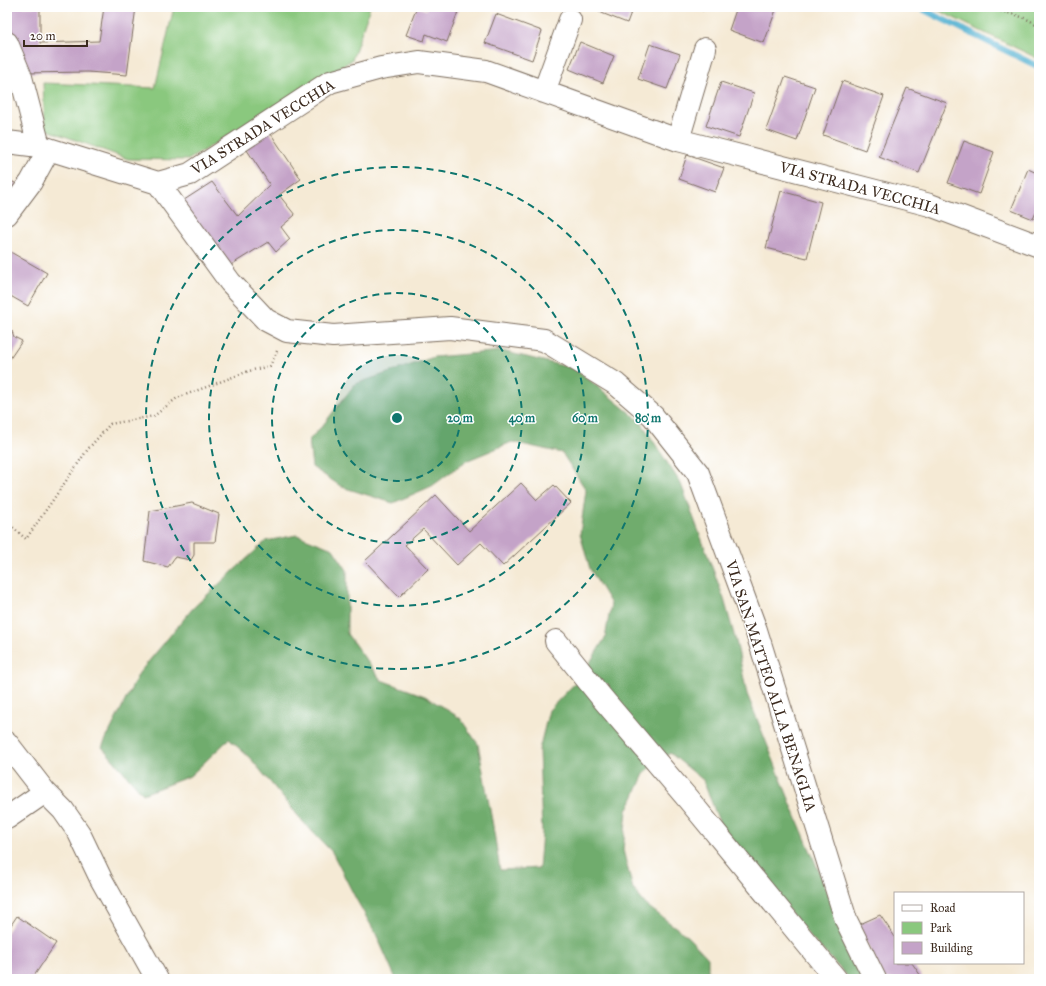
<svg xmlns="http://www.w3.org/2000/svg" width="1046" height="986" viewBox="0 0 1046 986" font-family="'IM FELL Great Primer',serif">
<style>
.green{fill:#8ac87e;stroke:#62794e}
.forest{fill:#6fac6d;stroke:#556b46}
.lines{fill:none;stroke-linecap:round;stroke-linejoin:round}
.stream{stroke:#54b2d2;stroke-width:6}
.building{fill:#c4a3c8}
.minor-casing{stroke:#7c6d5e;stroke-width:24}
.path{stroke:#7c6d5e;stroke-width:2.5;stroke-dasharray:1 3;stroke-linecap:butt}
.minor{stroke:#fff;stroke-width:22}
.ring{fill:none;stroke:#0f766e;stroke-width:2;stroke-dasharray:7 5}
.labels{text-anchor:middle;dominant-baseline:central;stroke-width:3;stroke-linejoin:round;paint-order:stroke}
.street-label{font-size:15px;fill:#3b2a1e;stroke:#fff}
.centre{fill:#0f766e;stroke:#fff;stroke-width:2}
.ring-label{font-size:12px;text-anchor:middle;font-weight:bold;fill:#0f766e;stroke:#fff;stroke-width:3;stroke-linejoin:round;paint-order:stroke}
</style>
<rect width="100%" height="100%" fill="#fff"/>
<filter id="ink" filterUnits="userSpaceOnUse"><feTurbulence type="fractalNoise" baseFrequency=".025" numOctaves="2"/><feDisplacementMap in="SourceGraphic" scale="8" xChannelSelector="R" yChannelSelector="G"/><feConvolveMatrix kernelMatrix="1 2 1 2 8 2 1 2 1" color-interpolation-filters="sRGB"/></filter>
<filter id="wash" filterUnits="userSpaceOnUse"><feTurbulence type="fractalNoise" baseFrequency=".012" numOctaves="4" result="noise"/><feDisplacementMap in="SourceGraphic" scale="16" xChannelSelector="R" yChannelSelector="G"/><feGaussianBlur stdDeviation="0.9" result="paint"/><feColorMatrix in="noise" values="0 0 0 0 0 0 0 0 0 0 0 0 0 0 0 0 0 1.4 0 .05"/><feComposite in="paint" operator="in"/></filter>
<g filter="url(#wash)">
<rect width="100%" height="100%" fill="#f5ead5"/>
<path class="green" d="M174,7h196l-18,53 -164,100 -60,-1 -83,-30 -2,-46 112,5z
M931,7h108v52z"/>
<path class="forest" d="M502,351l74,18 65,53 40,62 43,115 13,46 10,49 48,120 69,165h-14l-39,-41 -91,-114 -17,-44 -33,-27 -25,19 -18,39 -4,39 10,39 13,16 40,30 22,23v21h-312l-20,-45 -20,-35 -24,-47 -28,-29 -53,-64 -22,-20 -39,37 -47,18 -41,-47 37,-74 54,-65 73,-67 31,-6 36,14 14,21v64l34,46 44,16 35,22 18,26 15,82 7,44 39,-2 3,-35 -3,-83 10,-40 32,-33 24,-39 6,-34 -21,-35 -10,-35 6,-44 -24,-37 -50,-11 -46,19 -34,25 -39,17 -51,-16 -30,-20 -3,-27 14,-15 32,-41 79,-27z"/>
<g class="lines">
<path class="stream" d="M918,7l121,60"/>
</g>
<g id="blocks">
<path class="building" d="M7,7h33v36l59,-2 5,-34h32l-9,68 -39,-3 -65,1 -16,-57z
M417,7l9,3 1,-3h27l5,2 -12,33 -21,-8 -2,7 -18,-6z
M601,7h32l-6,16 -28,-11z
M691,7h13l-1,4z
M737,7h40l-13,36 -35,-13z
M496,14l46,17 -10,29 -47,-17z
M580,42l34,14 -11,27 -34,-14z
M650,44l30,10 -13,35 -29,-10z
M785,77l30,10 -18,54 -31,-11z
M842,81l42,15 -19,54 -42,-15z
M721,82l33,11 -15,44 -33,-11z
M907,88l40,15 -28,70 -40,-16z
M267,128l34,51 -22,16 16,20 -14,12 9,12 -14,13 -8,-10 -42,26 -45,-66 31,-20 26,34 32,-31 -27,-41z
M964,141l30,11 -15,42 -31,-11z
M687,155l37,13 -9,24 -36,-13z
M1028,169l11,5v32l-6,13 -22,-9z
M7,179l10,5 -10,17z
M781,191l40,11 -14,56 -41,-10z
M7,250l40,23 -19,33 -21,-12z
M7,329l5,2 2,6 8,4 -15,22z
M521,483l16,17 17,-15 17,18 -68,63 -22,-23 -24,22 -34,-36 -18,16 23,24 -29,28 -34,-36 71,-66 33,36z
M192,503l27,11 -4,28h-21v13l-3,5 -16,-3 -7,10 -24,-6 6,-50z
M880,915l15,22v26h17l11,16h-39l-26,-54z
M17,916l39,27 -24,36h-17l-8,-5v-43z"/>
</g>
</g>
<g filter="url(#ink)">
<use href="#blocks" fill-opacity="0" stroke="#7c6d5e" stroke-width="1"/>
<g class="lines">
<defs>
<path id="minor" d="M7,43l14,34 18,69
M544,92l26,-72
M678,140l27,-91
M7,142l32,4 119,37 32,-9 140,-92 51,-14 38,-6 67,9 192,69 252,65 109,41
M158,183l72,99 36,38 21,11 46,5 117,-8 94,12 72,44 37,32 45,57 58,157 90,290 29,59
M7,214l24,-32 18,-33
M556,641l46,57 86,101 148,180
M7,743l38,49
M7,818l38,-26 18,18 16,23 22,46 56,100"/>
</defs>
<use href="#minor" class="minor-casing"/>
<path class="path" d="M977,7c22,4 43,6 62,19
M7,522l19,17 62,-90 22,-25 44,-8 23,-18 72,-27 21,-5 8,-17"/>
<use href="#minor" class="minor"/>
</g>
</g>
<circle cx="397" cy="418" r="63" fill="#0f766e" fill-opacity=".12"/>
<g class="ring">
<circle cx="397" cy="418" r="63"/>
<circle cx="397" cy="418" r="125"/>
<circle cx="397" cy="418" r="188"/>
<circle cx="397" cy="418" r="251"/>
</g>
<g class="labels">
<g class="street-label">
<text transform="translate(263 127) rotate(-32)">VIA STRADA VECCHIA</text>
<text transform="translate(860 188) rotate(15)">VIA STRADA VECCHIA</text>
<text transform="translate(771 686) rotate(72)">VIA SAN MATTEO ALLA BENAGLIA</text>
</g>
</g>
<circle cx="397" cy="418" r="6" class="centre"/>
<g class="ring-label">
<text x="460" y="422">20 m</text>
<text x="522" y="422">40 m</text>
<text x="585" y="422">60 m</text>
<text x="648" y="422">80 m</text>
</g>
<rect width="1046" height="986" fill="none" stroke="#fff" stroke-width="24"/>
<rect x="894" y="892" width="130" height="72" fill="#ffffff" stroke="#b1aaa5"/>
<rect x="902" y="905" width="20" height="6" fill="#ffffff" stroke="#b1aaa5"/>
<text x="930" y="912" font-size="12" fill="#3b2a1e">Road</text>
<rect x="902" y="922" width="20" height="12" fill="#8ac87e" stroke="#b1aaa5"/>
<text x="930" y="932" font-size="12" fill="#3b2a1e">Park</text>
<rect x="902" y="942" width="20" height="12" fill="#c4a3c8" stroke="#b1aaa5"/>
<text x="930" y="952" font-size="12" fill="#3b2a1e">Building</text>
<path d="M24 40v6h63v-6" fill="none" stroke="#3b2a1e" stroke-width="2"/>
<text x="30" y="40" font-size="12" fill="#3b2a1e" stroke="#ffffff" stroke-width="3" paint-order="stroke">20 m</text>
</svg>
